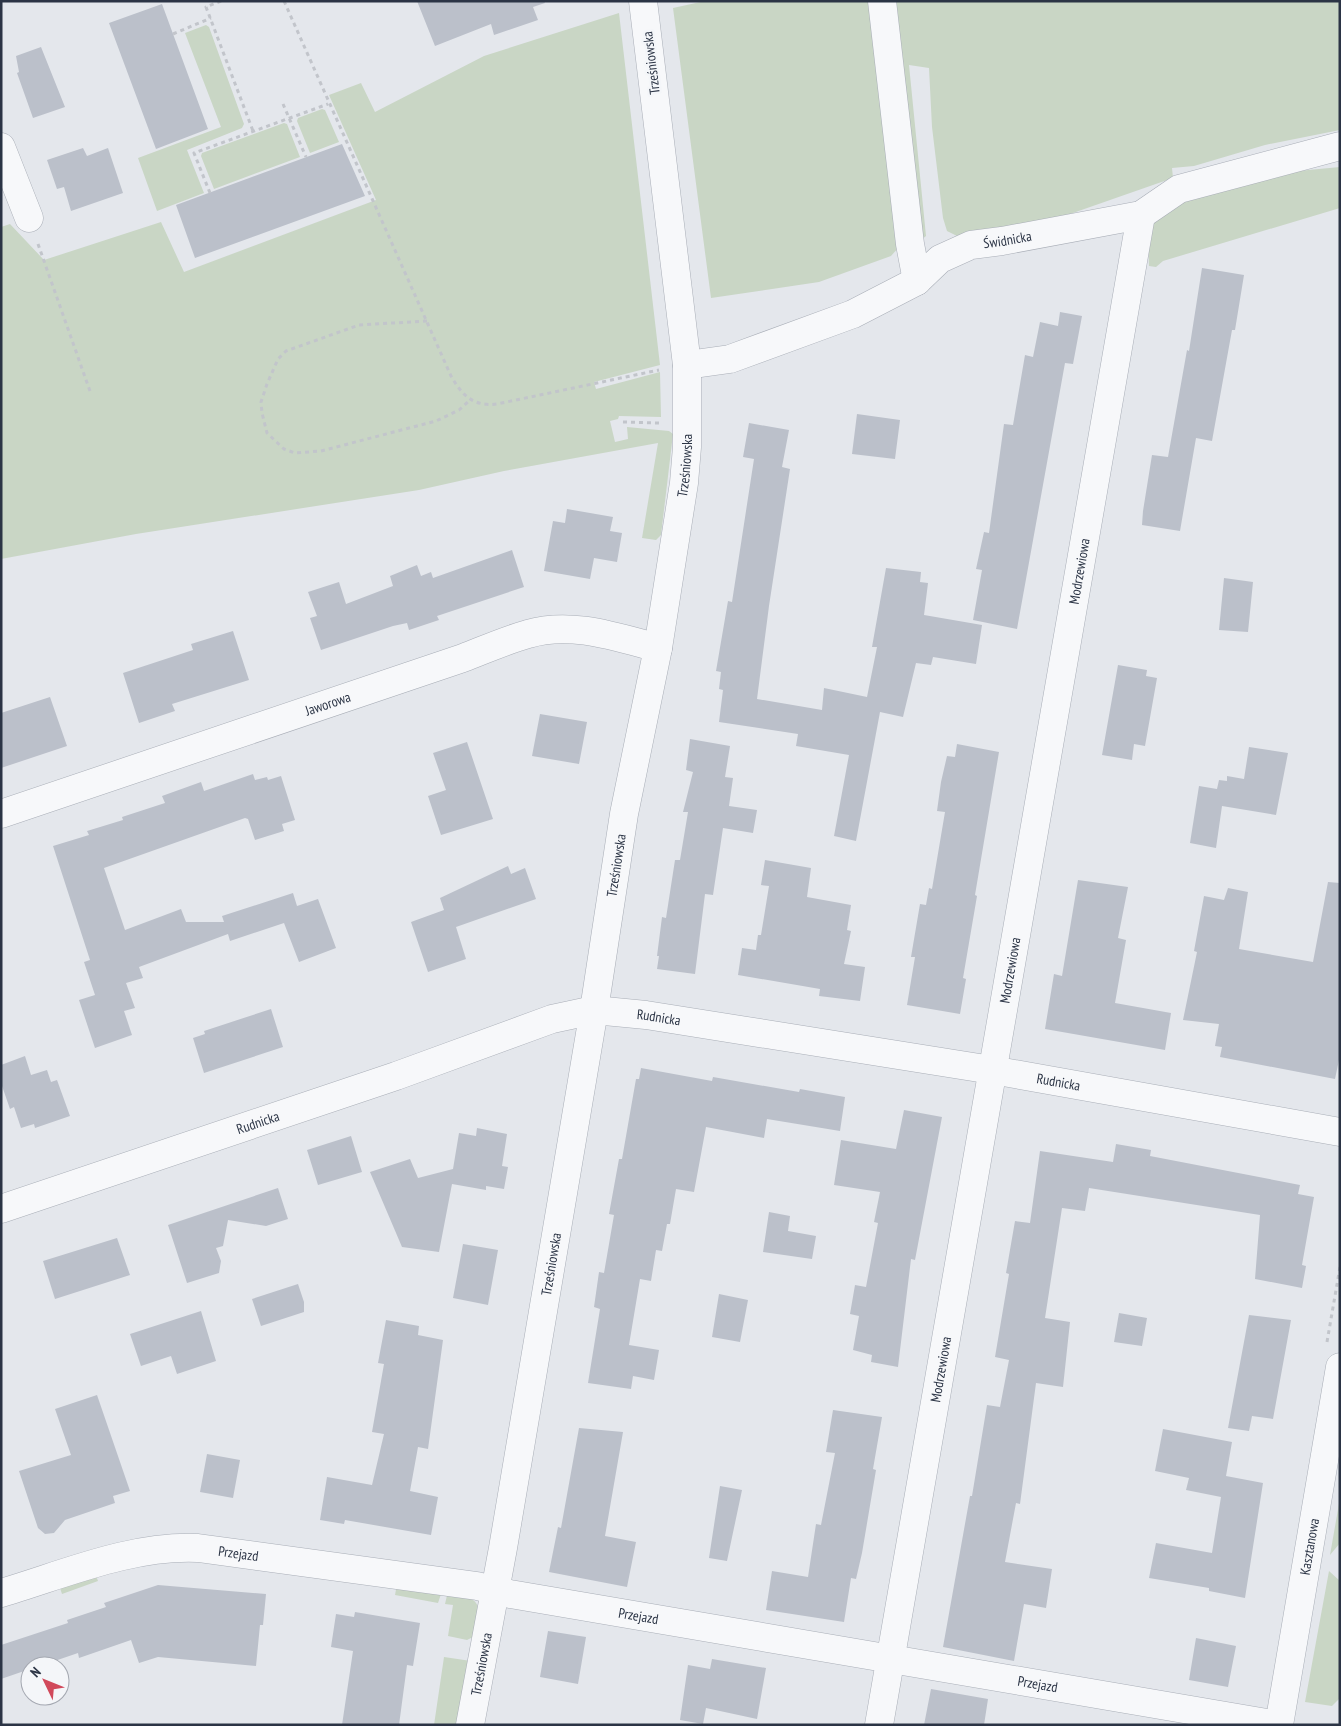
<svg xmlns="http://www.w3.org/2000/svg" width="1341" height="1726" viewBox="0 0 1341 1726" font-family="'PT Sans Narrow',sans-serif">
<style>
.green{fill:#c9d6c5}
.building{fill:#bbc0ca}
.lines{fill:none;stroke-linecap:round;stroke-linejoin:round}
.minor-casing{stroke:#a9aeb7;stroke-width:29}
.path{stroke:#c2c5cb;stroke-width:3;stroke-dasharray:4 4;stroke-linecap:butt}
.minor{stroke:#f7f8fa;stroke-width:28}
.labels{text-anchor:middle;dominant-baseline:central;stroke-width:5;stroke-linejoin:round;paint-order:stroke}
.street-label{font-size:14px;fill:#2b3445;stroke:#f4f6f9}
</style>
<rect width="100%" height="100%" fill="#e4e7ec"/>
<path class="green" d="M705,1h635v129l-75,15 -71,21 -22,2 1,10 -123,43 -89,17 -14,-7 -4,-13 -11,-91 -3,-59 -20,-3 17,171 -6,5 -21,6 -8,9 -72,26 -108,16 -38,-290z
M619,13l41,352 -66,17 2,7 64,-17 1,45 -42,-1 -1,3 -8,2 5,21 13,-3 -1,-12 42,4 4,3 -12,101 -5,5 -14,-2 16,-95 -154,28 -85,19 -283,44 -135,25v-332l9,-3 34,36 117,-38 23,50 192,-72 -47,-105 32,-12 14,29 109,-56z
M206,25l3,2 35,97 -2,4 -55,22 17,43 -47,18 -19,-53 83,-31 -36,-94z
M322,109l3,1 14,32 -29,11 -13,-32 1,-3z
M284,123l3,1 13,33 -86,32 -13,-33 1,-3z
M1340,167v41l-177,53 -7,6 -7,-1 -1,-21 3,-21 25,-20 101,-31z
M1340,1498v45l-10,12z
M1329,1571l11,10v117l-8,8 -27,-4z
M95,1573l3,8 -36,13 -3,-9z
M397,1584l45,7 -4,12 -43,-8z
M448,1591c34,9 34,11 27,45l-8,4 -19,-4 5,-31 -8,-1z
M444,1657l27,4 -11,64h-26z"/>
<path class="building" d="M417,1h127l1,2 -12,4 5,13 -44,15 -3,-11 -56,22z
M162,4l46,125 -52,20 -47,-126z
M41,47l24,60 -32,11 -16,-45 2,-1 -3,-16z
M342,144l23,52 -170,62 -19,-53z
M83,148l4,8 21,-8 15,45 -52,18 -7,-24 -7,2 -10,-29z
M1202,268l42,7 -9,55h-3l-20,111 -16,-3 -16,93 -38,-6 1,-14 9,-56 16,2 19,-107 2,1z
M1060,312l22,4 -9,48 -8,-1 -48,266 -44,-9 9,-50 -6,-1 8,-37 5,1 15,-109 9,1 12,-70 8,2 7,-35 18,4z
M857,414l43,6 -5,39 -43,-5z
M749,423l40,7 -7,37 8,2 -21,137 -12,93 65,11 2,-22 43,9 10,-50h-5l14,-79 35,4 -1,10 8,1 -4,32 58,10 -6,39 -43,-7 -2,8 -15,-2 -13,54 -23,-5 -24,129 -22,-5 15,-81 -53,-9 2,-12 -79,-12 4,-32 -4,-1 2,-17 -5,-1 12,-70 4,1 22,-143 -11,-2z
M567,509l46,8 -3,14 12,2 -5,29 -23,-4 -4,21 -46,-8 9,-50 12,2z
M512,550l12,37 -87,29 2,4 -30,10 -2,-7 -14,3 -72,24 -11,-32 7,-2 -9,-24 31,-10 7,22 47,-18 -3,-10 27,-11 4,11 10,-4 2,6z
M1224,578l29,4 -5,50 -29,-2z
M233,631l16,49 -77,24 3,7 -36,12 -16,-50 70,-23 -2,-6z
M1118,665l29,5 -1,6 11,2 -12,68 -11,-2 -2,16 -30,-5z
M50,697l17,49 -66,22v-55z
M540,714l47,8 -8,42 -47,-8z
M690,739l40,7 -5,31 8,1 -4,28 28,4 -4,23 -30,-5 -10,67 -8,-1 -10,80 -38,-5 2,-13h-2l5,-39 4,1 9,-58h5l8,-48h-5l10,-40 -7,-2z
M467,742l26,77 -52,16 -13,-39 18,-6 -13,-37z
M957,744l42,8 -24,143 2,1 -14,82 3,1 -6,35 -53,-9 8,-48h-4l9,-53 6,1 3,-17 3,1 13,-77 -8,-1 4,-29 6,-26 8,1z
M1249,747l39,6 -12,62 -54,-9 -6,42 -26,-5 9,-57 18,3 2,-9 8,1v-5l17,3z
M253,774l2,6 12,-3 1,3 13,-4 14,44 -13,4 2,7 -29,9 -7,-21 -3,-1 -141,50 21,62 56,-21 5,13h38l-2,-6 71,-23 4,13 21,-7 18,49 -37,14 -15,-39 -54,18 -2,-7 -89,33 4,11 -17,5 9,25 -11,3 8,24 -37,13 -16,-48 16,-5 -11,-33 6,-2 -37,-114 36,-11 -2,-4 36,-11 -1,-3 43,-14 -3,-7 39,-14 3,9z
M765,860l46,8 -4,29 44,8 -4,25 4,1 -7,33 21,3 -5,34 -41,-5 1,-7 -82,-14 4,-27 14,2 2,-15h3l8,-49 -8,-1z
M508,866l3,8 14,-6 11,31 -80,28 10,32 -38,13 -17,-50 33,-12 -4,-12z
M1078,880l50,7 -10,51 8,2 -11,63 56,10 -6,37 -120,-21 9,-55 8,2z
M1328,882l12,1v172l-5,24 -115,-22 2,-10 -7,-1 4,-22 -36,-4 14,-68 -3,-1 10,-55 20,4 4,-12 20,4 -9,57 74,13z
M271,1009l12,38 -79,26 -11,-35 12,-4 -1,-3z
M25,1056l6,19 16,-5 4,12 6,-2 13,36 -35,12 -1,-4 -13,4 -7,-21 -4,2 -9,-26v-18z
M641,1068l71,13 1,-4 86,15 1,-3 45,8 -5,34 -73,-12 -3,19 -58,-11 -12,65 -18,-3 -6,35h-3l-5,27 -6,-1 -5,31 -11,-2 -11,66 30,5 -5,30 -21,-4 -2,13 -43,-6 12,-74 -6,-2 5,-35 5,1 10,-58 -5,-1 10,-55h3l14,-80h3z
M904,1110l38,7 -27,143 -4,-1 -13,108 -27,-5 1,-7 -19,-5 6,-34 -9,-2 5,-29 11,2 12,-64 -4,-1 6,-30 -46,-7 7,-45 55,9z
M477,1128l30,6 -5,32 6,1 -4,22 -18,-3v4l-34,-6 -13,68 -37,-5 -32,-75 40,-13 8,19 35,-9 6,-36 17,3z
M351,1136l11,36 -44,13 -11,-35z
M1116,1144l35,6 -1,6 150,29 -2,9 16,3 -12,68 4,1 -4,22 -47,-9 5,-64 -171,-27 -4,23 -23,-3 -17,110 25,4 -7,65 -27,-4 -16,121 -4,-1 -11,59 47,7 -6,39 -22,-4 -10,57 -71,-14 27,-151h2l15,-91 13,2 9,-47 -14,-3 14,-83 -3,-1 9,-52 15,2 10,-72 73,11z
M278,1188l10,31 -22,7 -38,-6 -5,26 -7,2 5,13 -2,12 -32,10 -19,-58z
M769,1212l21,4 -2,15 28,5 -4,23 -49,-7z
M117,1238l13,37 -75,24 -12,-38z
M463,1244l35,6 -10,55 -35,-7z
M298,1284l6,18v10l-43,14 -9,-27z
M719,1294l29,6 -8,42 -28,-5z
M201,1311l15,50 -39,13 -6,-18 -30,10 -11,-32z
M1119,1313l28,5 -5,28 -28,-4z
M1249,1315l42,5 -18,99 -21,-3 -3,15 -21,-3z
M386,1320l33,6 -1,9 25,5 -15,109 -10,-2 -8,44 28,6 -7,38 -86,-15 -1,4 -24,-4 7,-43 45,8 12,-51 -12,-2 12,-68 -6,-1z
M97,1395l33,96 -17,5 2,7 -50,17 -11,13 -9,1 -7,-6 -19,-57 52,-16 -16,-46z
M833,1410l49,7 -9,52 3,1 -14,83 -6,26 -5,-1 -7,44 -78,-12 6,-39 36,6 8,-53 5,1 14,-72 -9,-1z
M579,1428l44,4 -18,104 31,6 -9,45 -78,-15 9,-45 3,1z
M1163,1429l69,13 -6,34 37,7 -18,115 -36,-7v-3l-60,-10 7,-35 56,10 9,-56 -35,-7 3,-12 -34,-7z
M207,1454l33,6 -7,38 -33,-6z
M720,1486l22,4 -15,71 -18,-3z
M158,1585l108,9 -3,31h-3l-4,41 -98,-9 -19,6 -8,-23 -52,18 -1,-5 -38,13h-10v3l-29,10v-34l67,-22 -1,-3 39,-13 -2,-4z
M355,1612l65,11 -7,43 -6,-1 -8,60h-57l11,-74 -22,-4 5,-33 18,3z
M548,1631l38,6 -8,47 -38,-7z
M1196,1638l40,8 -8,41 -39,-7z
M712,1659l54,9 -9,51 -51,-11 -3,16 -23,-4 8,-55 22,4z
M931,1689l57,10 -4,26h-60z"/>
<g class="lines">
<defs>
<g id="minor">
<path d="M882,1l28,243 7,37"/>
<path d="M1,147l28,71"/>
<path id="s1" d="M687,365l43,-6 123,-45 64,-33 23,-22 31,-14 31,-4 139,-26 38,-26 161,-43"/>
<path id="s2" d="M1,814l462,-156c21,-8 43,-18 65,-24 43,-13 88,3 130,14"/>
<path id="s3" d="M1,1209l395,-133 156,-57 42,-9 52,5 346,55 348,62"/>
<path id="s4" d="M1,1593c64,-19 130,-48 197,-45l279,38 33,8 768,131"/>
<path id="s5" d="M470,1725l33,-177 91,-538 30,-196 34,-166 26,-165 3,-36v-82l-44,-364"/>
<path id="s6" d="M879,1725l262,-1510"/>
<path id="s7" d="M1279,1725l61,-358"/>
</g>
</defs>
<use href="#minor" class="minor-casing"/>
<path class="path" d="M221,1l-15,6 47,124
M284,1l167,375c11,19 22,31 46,28l162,-34
M173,34l38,-16
M283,104l23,53
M210,193l-16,-40 134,-49
M38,244l53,150
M427,321l-68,4 -73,26 -8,8 -11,25 -6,18 1,11 5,20 17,16 11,4 26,-2 115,-30 23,-11 11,-10
M623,422l36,1
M1327,1342l13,-75"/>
<use href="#minor" class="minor"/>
</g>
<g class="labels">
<g class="street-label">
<text transform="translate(651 63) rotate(-97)">Trześniowska</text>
<text stroke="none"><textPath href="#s1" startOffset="349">Świdnicka</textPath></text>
<text stroke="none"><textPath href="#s5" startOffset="1278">Trześniowska</textPath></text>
<text stroke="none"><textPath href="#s6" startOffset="1171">Modrzewiowa</textPath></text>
<text stroke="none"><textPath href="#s2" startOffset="345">Jaworowa</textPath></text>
<text stroke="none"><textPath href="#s5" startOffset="872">Trześniowska</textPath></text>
<text stroke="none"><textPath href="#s6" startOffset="766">Modrzewiowa</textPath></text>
<text stroke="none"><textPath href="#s3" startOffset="691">Rudnicka</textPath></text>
<text stroke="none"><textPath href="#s3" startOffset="1096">Rudnicka</textPath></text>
<text stroke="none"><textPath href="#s3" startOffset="271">Rudnicka</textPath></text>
<text stroke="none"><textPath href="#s5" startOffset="468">Trześniowska</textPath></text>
<text stroke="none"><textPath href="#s6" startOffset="361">Modrzewiowa</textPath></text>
<text stroke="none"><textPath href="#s7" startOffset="181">Kasztanowa</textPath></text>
<text stroke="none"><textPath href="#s4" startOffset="244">Przejazd</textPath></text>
<text stroke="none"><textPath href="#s4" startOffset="649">Przejazd</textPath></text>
<text stroke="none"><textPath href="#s5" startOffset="62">Trześniowska</textPath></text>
<text stroke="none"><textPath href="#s4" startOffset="1054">Przejazd</textPath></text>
</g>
</g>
<rect width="1341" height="1726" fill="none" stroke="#2b3445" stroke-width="5"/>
<g transform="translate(45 1681) rotate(313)"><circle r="24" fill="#f4f6f9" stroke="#a4a8b1"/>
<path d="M0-4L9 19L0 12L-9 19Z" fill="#d1495b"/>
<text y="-8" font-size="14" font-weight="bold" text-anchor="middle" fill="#2b3445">N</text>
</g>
</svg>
